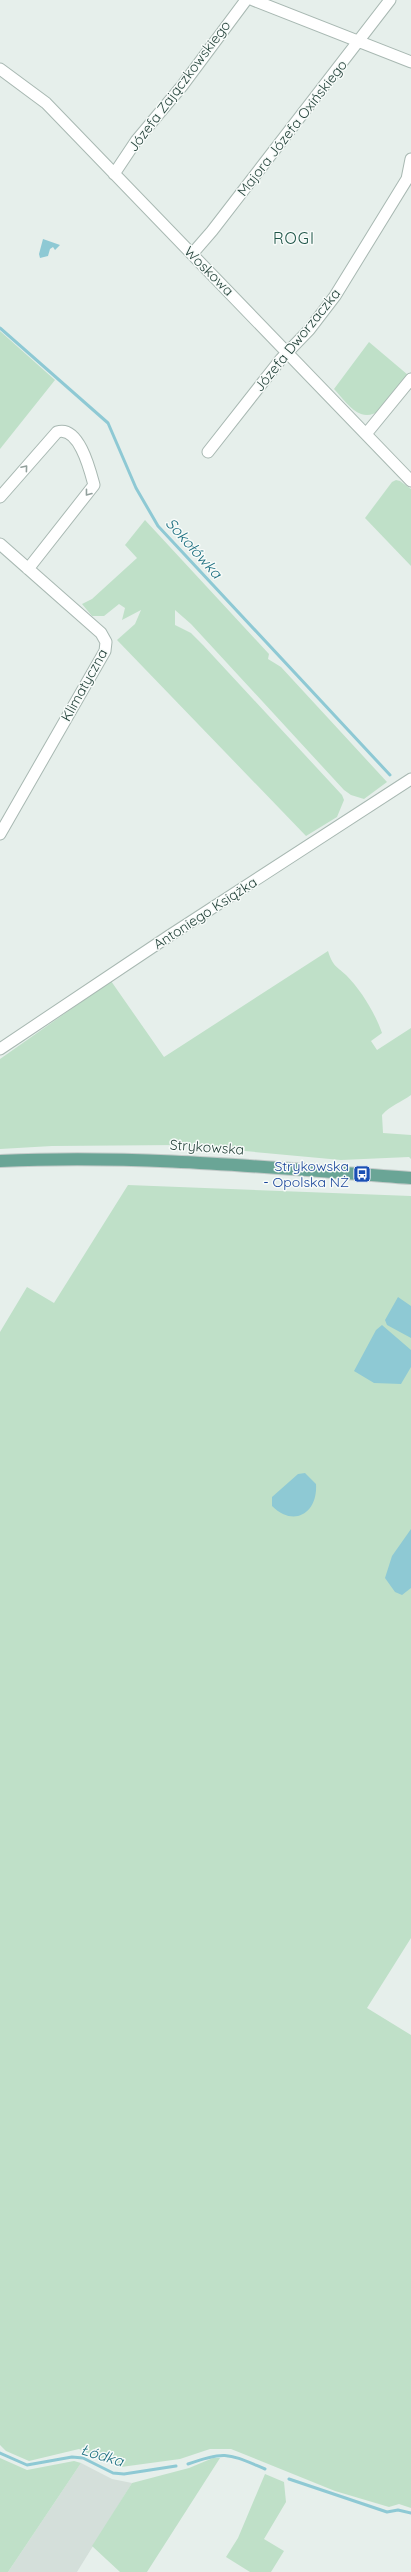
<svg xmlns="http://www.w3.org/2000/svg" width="411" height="2572" viewBox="0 0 411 2572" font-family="Quicksand,sans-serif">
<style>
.built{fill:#d4dfda}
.green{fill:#bfe0c8}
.water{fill:#8ec9d4}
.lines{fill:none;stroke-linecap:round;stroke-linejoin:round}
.stream{stroke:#8ec9d4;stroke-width:3}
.minor-casing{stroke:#a8b8b2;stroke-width:13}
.major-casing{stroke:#c2cac8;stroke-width:14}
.minor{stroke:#fff;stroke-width:11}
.major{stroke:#6aa596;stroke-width:12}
.oneway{stroke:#92a09c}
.labels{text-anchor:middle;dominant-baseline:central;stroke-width:3;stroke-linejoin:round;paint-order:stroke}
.street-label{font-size:14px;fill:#24423a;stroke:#f7fbf9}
.transit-label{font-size:14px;fill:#164399;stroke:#f7fbf9;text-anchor:end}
.water-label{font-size:15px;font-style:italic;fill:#1c6f80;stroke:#f7fbf9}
.quarter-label{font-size:16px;letter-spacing:1px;fill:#1f5548;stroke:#f7fbf9}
</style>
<rect width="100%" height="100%" fill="#e6efeb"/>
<path class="built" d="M81,2463l31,16 20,4 -55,89h-69z"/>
<path class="green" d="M0,331l55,49 -55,69z
M369,342l39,33c-10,14 -26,46 -47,39 -10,-3 -20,-18 -27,-25z
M396,480l4,1 11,8v77l-46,-48 27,-36z
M145,520l124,134 -1,5 13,8 106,115 -23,17 -13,-4 -7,-5 -153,-166 -16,-14v15l16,8 12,12 139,150 2,5 -7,17 -31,19 -189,-196 18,-16 6,-14 -19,10 3,-12 -6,-4 -15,12h-12l-10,-12 10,-5 45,-41 -12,-13z
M328,951c5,15 7,14 18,24 15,15 29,38 36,58l-11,8 6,9 34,-22v67c-11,8 -20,10 -29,20l1,18 28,2v24l-2,-2 -68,3 -161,-15 -128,1 -52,3v-90l111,-78 53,76z
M128,1185l283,11v742l-44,70 44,27v473l-12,-4 -10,3 -54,-16 -104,-42h-21l-30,10 -59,8 -42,-18 -50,12 -23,-10 -6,-6v-1113l27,-45 27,16z
M0,2458l27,12 47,-9 7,2 -73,109h-8z
M213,2458h7l-73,114h-27l-28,-26 40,-63 57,-15z
M265,2474l19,8 2,20 -22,37 20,12 -13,21h-21l-24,-15 12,-19z"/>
<path class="water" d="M43,239l17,6 -5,5 -2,-3 -3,2 -2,7 -8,2 -1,-4z
M398,1297l13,9v32l-24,-13 -2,-5z
M382,1325l29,25v17l-10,17 -27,-1 -20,-12 22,-41z
M305,1473l11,11c2,29 -22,44 -44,22v-9l26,-23z
M411,1529v59l-9,7 -7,-3 -10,-14 7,-22z"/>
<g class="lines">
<path class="stream" d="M0,328l108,95 28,65 22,38 232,249
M0,2453l27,12 45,-8 11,1 30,15 11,1 52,-8
M188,2464c38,-14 41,-10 77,5
M289,2479l98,33 11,-2 13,3"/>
<defs>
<path id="minor" d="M253,0l158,62
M0,69l46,34 365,378
M114,174l22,-33 46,-55 64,-86
M192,254l20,-23 178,-231
M366,434l45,-55
M208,452l73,-93 28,-29 26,-34 72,-117 4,-20
M0,497l57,-65c22,-7 33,38 37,53l-66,84
M0,544l101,89 5,9 -1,9 -105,183
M0,1049l169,-113 242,-157"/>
<path id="major" d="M0,1161c138,-7 274,7 411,17"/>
</defs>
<use href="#minor" class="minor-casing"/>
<use href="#major" class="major-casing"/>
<use href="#minor" class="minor"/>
<use href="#major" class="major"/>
</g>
<defs><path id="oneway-chevron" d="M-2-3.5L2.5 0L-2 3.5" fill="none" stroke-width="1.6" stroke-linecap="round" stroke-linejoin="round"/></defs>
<g class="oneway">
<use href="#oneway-chevron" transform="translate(25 468) rotate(-50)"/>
<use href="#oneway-chevron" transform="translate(88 493) rotate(128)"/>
</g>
<defs>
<symbol id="bus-square" viewBox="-11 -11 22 22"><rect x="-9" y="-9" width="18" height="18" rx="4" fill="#1a4fb4" stroke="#f7fbf9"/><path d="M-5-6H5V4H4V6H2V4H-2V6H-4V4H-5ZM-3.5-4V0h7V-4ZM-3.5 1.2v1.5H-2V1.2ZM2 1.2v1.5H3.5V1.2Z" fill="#fff"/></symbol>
</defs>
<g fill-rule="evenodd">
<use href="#bus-square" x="352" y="1164" width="20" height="20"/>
</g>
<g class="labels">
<g class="street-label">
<text transform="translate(179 86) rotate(-53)">Józefa Zajączkowskiego</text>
<text transform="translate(292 128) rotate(-52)">Majora Józefa Oxińskiego</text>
<text transform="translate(209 271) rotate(45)">Woskowa</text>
<text transform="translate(297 340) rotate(-51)">Józefa Dworzaczka</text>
<text transform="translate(84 685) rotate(-61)">Klimatyczna</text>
<text transform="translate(205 913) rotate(-33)">Antoniego Książka</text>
<text transform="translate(207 1147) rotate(4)">Strykowska</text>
</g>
<g class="transit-label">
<text x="349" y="1166">Strykowska<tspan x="349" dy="16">- Opolska NŻ</tspan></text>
</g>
<g class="water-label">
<text transform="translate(194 548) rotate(48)">Sokołówka</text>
<text transform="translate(102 2455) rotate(17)">Łódka</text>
</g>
<g class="quarter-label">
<text x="294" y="238">ROGI</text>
</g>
</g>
</svg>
